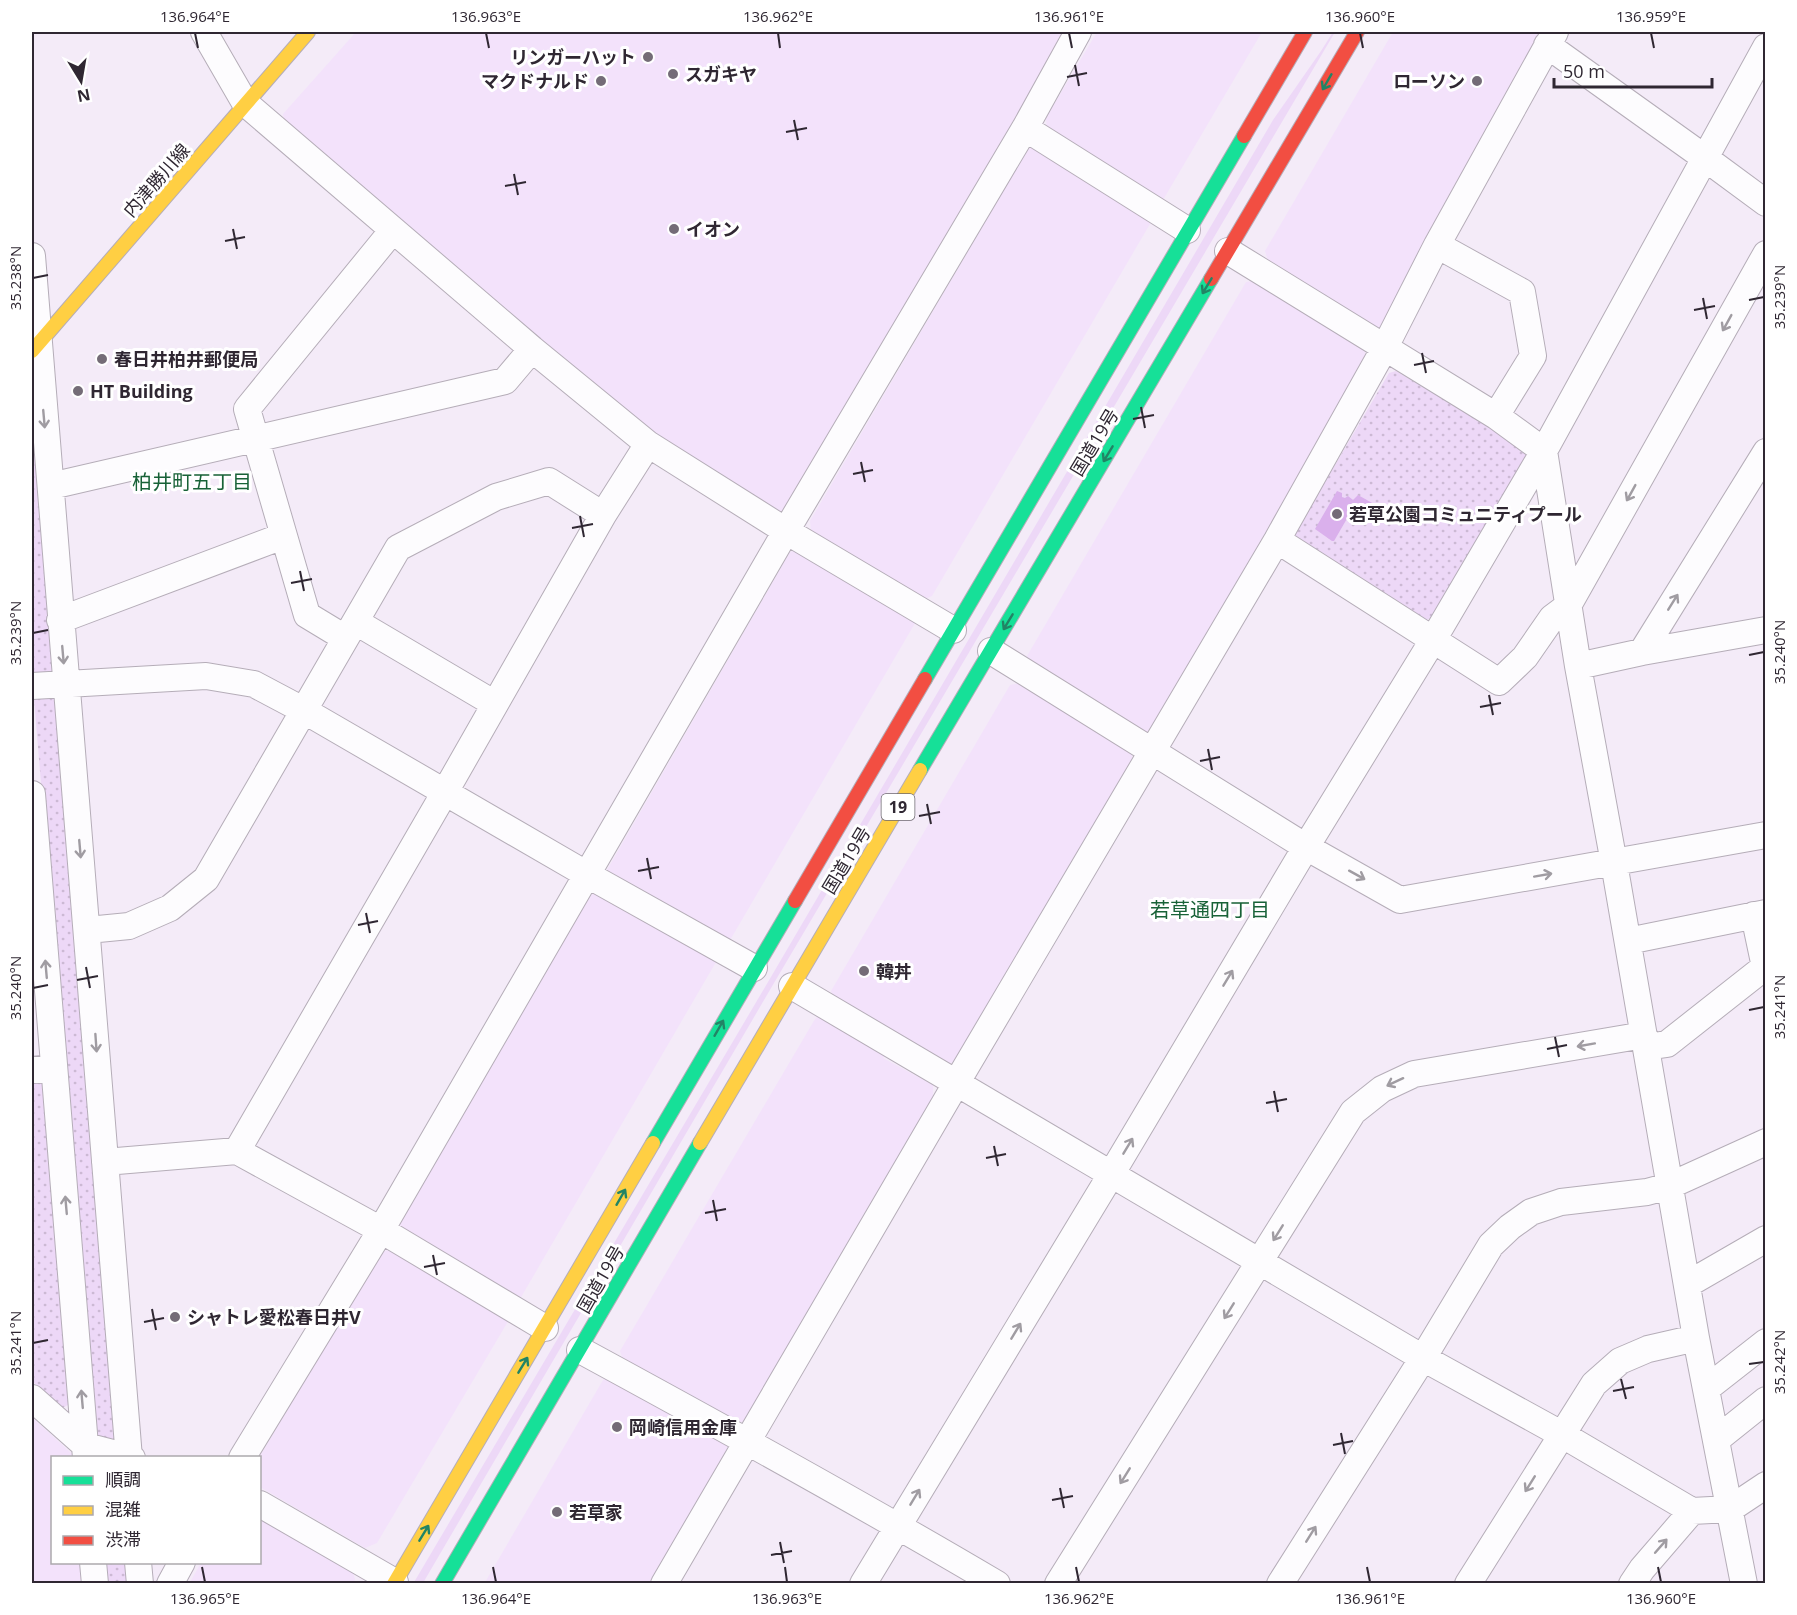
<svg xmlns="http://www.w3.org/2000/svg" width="1797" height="1615" viewBox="0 0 1797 1615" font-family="'Open Sans','Noto Sans JP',sans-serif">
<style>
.built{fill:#f3e2fb}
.grass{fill:#edd8f7}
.park{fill:url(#park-dots)}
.water{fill:#dab0ec}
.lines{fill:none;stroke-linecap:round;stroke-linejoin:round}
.street-casing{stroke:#b5adb8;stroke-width:28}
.fast-casing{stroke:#b5adb8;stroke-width:16}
.slow-casing{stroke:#b5adb8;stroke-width:16}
.jam-casing{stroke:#b5adb8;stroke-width:16}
.street{stroke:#fdfcfe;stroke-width:26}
.fast{stroke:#16e098;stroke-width:14}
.slow{stroke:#ffcf43;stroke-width:14}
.jam{stroke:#f24e42;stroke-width:14}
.oneway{stroke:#228465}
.oneway2{stroke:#a09ca2}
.ticks{fill:none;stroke:#2f2732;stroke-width:2}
.poi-dot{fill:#746c77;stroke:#fff;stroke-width:2}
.labels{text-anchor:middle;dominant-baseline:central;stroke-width:6;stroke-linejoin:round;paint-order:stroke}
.shield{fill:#fff;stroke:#6d6870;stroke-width:1.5}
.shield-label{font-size:16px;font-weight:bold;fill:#2f2732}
.poi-label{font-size:18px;font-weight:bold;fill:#2f2732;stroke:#fff;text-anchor:start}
.street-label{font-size:18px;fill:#2f2732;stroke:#fff}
.neighbourhood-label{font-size:20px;fill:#186237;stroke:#fff}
.neatline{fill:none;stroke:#2f2732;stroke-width:2}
.ticks-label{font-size:15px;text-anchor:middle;fill:#2f2732}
</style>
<defs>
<pattern id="park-dots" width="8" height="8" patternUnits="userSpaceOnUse" patternTransform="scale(1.5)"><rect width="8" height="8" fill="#edd8f7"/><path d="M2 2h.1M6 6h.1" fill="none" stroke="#ccb9d4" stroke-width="1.8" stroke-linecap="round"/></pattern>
</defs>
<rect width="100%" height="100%" fill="#f4ebf8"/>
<path class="built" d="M356,32h712l-280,477 -11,3 -124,-77 -368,-311 -2,-10z
M1097,32h165l-99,168 -116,-70 -1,-12z
M1393,32h148l-156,294 -10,2 -107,-67 -3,-10z
M1038,146l109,67 3,11 -218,372 -10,4 -111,-68 -1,-11 218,-372z
M1253,281l111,69 3,9 -217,372 -11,3 -110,-70 -2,-8 219,-374z
M801,549l117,69 -189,324 -122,-72 183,-318z
M1021,683l109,66 3,11 -178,302 -10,2 -110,-63 -4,-10 179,-306z
M597,893l119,69 -196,337 -120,-65 -3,-10 194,-329z
M819,1015l68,39 -4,4 50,27v14l-188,322 -11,3 -111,-64 -3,-9 195,-332z
M390,1250l120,68 -133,225 -12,5 -105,-61 -1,-29 121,-206z
M613,1376l113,63 2,11 -78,133 -166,1 119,-204z
M32,1417l39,36 3,4 -22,1v104l33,1 2,20h-55z
M260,1516l92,54 3,9 -2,5h-164l12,-21 59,-1z"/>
<path class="grass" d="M1333,32h2l-561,951 -351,600 -10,1 355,-602 505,-862 48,-69z"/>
<path class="park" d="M1396,371l130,78 4,14 -96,155 -10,2 -128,-76 -2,-9 95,-162z
M32,406l25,266 -24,1 -1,-15z
M34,699h25l60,744 -24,-6z
M40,1080l6,7 26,316 -10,5 -30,-27v-300z
M104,1563h26l2,20h-26z"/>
<path class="water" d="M1337,491l5,2v4l3,1 3,-2 5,4 5,-5 16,9v3l-6,10 -3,1 -13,-8 -18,31h-2l-17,-12z"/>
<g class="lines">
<defs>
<path id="street" d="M204,32l41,71 287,246 116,95 138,87 167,99
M1547,45l158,113 61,45
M1025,128l162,102
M1437,245l85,47 11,64 -37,60
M1228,251l268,165 48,35 34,215 36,197 82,475 48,246
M32,256l97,1202
M51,486l454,-105 27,-32
M1277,540l222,142 26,-25 27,-39 16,-12 198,-352
M60,620l223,-84
M356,622l139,82
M345,638l-38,-23 -60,-206 146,-179
M991,651l315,196 94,53 366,-65
M1642,652l124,-200
M1578,666l64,-14 124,-22
M32,686l174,-10 48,8 49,26 283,164 168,94
M32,794l54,664
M1754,915l11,52
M88,930l41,-4 41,-18 36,-29 192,-331 98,-51 53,-16 54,34
M1628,941l138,-28
M792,986l631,372 138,76 131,77 38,-2 36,-24
M1646,1047l21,-3 99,-78
M32,1070l22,-2
M237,1151l208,-359 158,-277 45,-71
M105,1162l132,-11 144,79 164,98
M1688,1284l78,-45
M580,1350c140,76 280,153 417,234
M1706,1389l60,-47
M32,1398l54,48 46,12
M1716,1440l50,-40
M242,1458l139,-228 405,-699 239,-403 53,-96
M260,1504l135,78
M93,1562l2,22
M138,1562l2,22
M170,1584l12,-22
M664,1584l293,-502 320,-542 107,-191 53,-104 118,-213
M863,1584l249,-411 194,-326 127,-207 111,-189 222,-404
M1058,1584l295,-472 29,-23 32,-15 230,-39
M1280,1584l143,-226 68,-113 19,-18 21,-15 30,-10 86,-10 22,-6 97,-44
M1468,1584l126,-200 26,-23 28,-12 48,-11
M1632,1584l10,-15 50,-58"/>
<path id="fast" d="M925,679l319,-543
M920,770l291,-491
M653,1143l142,-242
M442,1584l258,-441"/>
<path id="slow" d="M32,351l276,-319
M700,1143l220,-373
M394,1584l259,-441"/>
<path id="jam" d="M1244,136l61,-104
M1211,279l146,-247
M795,901l130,-222"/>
</defs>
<use href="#street" class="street-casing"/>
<use href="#fast" class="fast-casing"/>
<use href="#slow" class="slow-casing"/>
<use href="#jam" class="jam-casing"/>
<use href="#street" class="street"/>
<use href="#fast" class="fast"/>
<use href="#slow" class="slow"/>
<use href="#jam" class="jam"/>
</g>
<defs><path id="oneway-shaft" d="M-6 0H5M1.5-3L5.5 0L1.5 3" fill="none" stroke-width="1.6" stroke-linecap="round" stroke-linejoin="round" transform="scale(1.5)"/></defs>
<g class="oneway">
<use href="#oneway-shaft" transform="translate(1327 82) rotate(120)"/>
<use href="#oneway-shaft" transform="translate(1207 286) rotate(121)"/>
<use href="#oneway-shaft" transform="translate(1108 454) rotate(121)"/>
<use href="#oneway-shaft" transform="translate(1008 622) rotate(121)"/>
<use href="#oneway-shaft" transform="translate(719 1028) rotate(-60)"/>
<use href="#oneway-shaft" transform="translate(621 1197) rotate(-60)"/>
<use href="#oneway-shaft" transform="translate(523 1365) rotate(-59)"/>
<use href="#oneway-shaft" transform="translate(424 1533) rotate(-59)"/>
</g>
<g class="oneway2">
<use href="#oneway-shaft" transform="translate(1727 323) rotate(119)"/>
<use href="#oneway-shaft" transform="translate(44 419) rotate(85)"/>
<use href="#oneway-shaft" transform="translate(1631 493) rotate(119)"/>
<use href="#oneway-shaft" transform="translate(1673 602) rotate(-58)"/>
<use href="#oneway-shaft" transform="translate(63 655) rotate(85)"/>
<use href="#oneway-shaft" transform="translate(80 849) rotate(85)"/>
<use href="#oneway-shaft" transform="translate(1357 875) rotate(29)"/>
<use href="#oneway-shaft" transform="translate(1543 875) rotate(-10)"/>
<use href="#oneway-shaft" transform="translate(46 969) rotate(-95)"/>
<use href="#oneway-shaft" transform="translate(1228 978) rotate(-59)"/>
<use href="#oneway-shaft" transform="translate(96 1043) rotate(86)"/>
<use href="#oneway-shaft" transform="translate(1586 1045) rotate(170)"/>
<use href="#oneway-shaft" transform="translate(1395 1082) rotate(155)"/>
<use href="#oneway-shaft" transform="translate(1128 1146) rotate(-59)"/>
<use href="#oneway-shaft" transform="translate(66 1205) rotate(-95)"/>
<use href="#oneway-shaft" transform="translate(1278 1233) rotate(122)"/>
<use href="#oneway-shaft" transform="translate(1229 1311) rotate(122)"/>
<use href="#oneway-shaft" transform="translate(1016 1331) rotate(-59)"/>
<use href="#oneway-shaft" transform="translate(82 1399) rotate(-95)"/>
<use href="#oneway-shaft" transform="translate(1125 1476) rotate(122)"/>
<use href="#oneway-shaft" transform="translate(1530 1484) rotate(122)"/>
<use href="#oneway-shaft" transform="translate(915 1497) rotate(-59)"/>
<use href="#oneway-shaft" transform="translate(1311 1534) rotate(-58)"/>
<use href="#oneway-shaft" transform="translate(1661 1546) rotate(-49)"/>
</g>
<path class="ticks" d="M195,33l3,15M486,33l3,15M778,33l2,15M1069,33l3,15M1360,33l3,15M1651,33l3,15M1075,65l4,21M1067,77l20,-4M794,120l4,20M786,132l21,-4M514,174l4,21M505,186l21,-4M233,229l4,20M225,241l20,-4M33,278l15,-3M1703,298l4,21M1749,300l15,-3M1694,310l21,-4M1422,353l4,20M1414,365l20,-4M1141,407l4,21M1133,419l21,-4M861,462l4,20M853,474l20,-4M580,516l4,21M572,528l21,-4M300,571l4,20M291,583l21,-4M33,633l15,-3M1749,655l15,-3M1489,695l4,20M1480,707l21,-4M1208,749l4,21M1200,761l20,-4M927,804l4,20M919,816l21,-4M647,858l4,21M638,871l21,-4M366,913l4,20M358,925l20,-4M86,967l4,21M77,980l21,-4M33,988l15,-3M1749,1010l15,-3M1555,1037l4,20M1547,1049l20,-4M1274,1091l4,21M1266,1103l21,-4M994,1146l4,20M986,1158l20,-4M713,1200l4,21M705,1213l21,-4M433,1255l4,20M424,1267l21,-4M152,1309l4,21M144,1322l20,-4M33,1343l15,-3M1749,1364l15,-2M1621,1379l5,20M1613,1391l21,-4M1341,1433l4,21M1333,1445l20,-4M1060,1488l4,20M1052,1500l21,-4M780,1542l4,21M771,1555l21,-4M202,1567l3,15M493,1567l3,15M785,1567l2,15M1076,1567l3,15M1367,1567l3,15M1658,1567l3,15"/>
<g class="poi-dot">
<circle cx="648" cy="57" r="6"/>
<circle cx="673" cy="74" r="6"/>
<circle cx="601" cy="81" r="6"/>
<circle cx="1477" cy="81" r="6"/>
<circle cx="674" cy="229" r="6"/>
<circle cx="102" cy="359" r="6"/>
<circle cx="78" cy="391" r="6"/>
<circle cx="1337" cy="514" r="6"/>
<circle cx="864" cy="971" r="6"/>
<circle cx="175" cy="1317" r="6"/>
<circle cx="617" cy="1427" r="6"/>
<circle cx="557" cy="1512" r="6"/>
</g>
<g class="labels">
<rect class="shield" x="881.5" y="794" width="33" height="26" rx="4.5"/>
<g class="shield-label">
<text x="898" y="807">19</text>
</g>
<g class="poi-label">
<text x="636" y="57" text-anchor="end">リンガーハット</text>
<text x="685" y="74">スガキヤ</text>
<text x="589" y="81" text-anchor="end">マクドナルド</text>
<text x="1465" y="81" text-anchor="end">ローソン</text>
<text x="686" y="229">イオン</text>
<text x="114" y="359">春日井柏井郵便局</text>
<text x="90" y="391">HT Building</text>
<text x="1349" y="514">若草公園コミュニティプール</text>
<text x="876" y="971">韓丼</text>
<text x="187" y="1317">シャトレ愛松春日井V</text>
<text x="629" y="1427">岡崎信用金庫</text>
<text x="569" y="1512">若草家</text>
</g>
<g class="street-label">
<text transform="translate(156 180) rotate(-49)">内津勝川線</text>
<text transform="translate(1094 442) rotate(-59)">国道19号</text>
<text transform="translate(846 860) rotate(-59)">国道19号</text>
<text transform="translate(600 1279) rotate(-60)">国道19号</text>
</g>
<g class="neighbourhood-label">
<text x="192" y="481">柏井町五丁目</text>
<text x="1210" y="909">若草通四丁目</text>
</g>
</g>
<rect width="1797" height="1615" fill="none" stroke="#ffffff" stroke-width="66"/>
<rect x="51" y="1456" width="210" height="108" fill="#ffffff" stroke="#aca9ad" stroke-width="1.5"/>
<rect x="63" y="1476" width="30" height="9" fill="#16e098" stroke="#aca9ad" stroke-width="1.5"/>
<text x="105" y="1486" font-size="18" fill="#2f2732">順調</text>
<rect x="63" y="1506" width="30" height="9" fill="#ffcf43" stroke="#aca9ad" stroke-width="1.5"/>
<text x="105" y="1516" font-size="18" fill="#2f2732">混雑</text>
<rect x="63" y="1536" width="30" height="9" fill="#f24e42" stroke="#aca9ad" stroke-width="1.5"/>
<text x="105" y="1546" font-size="18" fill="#2f2732">渋滞</text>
<g transform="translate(81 81) rotate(169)" stroke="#ffffff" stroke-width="4.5" paint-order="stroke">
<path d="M0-4.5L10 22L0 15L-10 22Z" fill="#2f2732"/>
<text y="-9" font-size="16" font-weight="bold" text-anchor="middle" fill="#2f2732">N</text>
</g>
<path d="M1554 78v9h158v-9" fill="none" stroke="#2f2732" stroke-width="3"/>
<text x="1563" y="78" font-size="18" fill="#2f2732" stroke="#ffffff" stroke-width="4.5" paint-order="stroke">50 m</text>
<rect x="33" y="33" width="1731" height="1549" class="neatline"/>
<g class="ticks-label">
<text x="195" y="22">136.964°E</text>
<text x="486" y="22">136.963°E</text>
<text x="778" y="22">136.962°E</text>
<text x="1069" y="22">136.961°E</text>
<text x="1360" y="22">136.960°E</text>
<text x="1651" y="22">136.959°E</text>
<text transform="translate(16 278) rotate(-90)" y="5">35.238°N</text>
<text transform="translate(1780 297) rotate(-90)" y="5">35.239°N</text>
<text transform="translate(16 633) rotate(-90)" y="5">35.239°N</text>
<text transform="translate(1780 652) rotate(-90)" y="5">35.240°N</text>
<text transform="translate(16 988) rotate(-90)" y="5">35.240°N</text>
<text transform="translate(1780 1007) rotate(-90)" y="5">35.241°N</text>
<text transform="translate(16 1343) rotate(-90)" y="5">35.241°N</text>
<text transform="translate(1780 1362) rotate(-90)" y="5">35.242°N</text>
<text x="205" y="1604">136.965°E</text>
<text x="496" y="1604">136.964°E</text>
<text x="787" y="1604">136.963°E</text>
<text x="1079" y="1604">136.962°E</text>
<text x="1370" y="1604">136.961°E</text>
<text x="1661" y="1604">136.960°E</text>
</g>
</svg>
